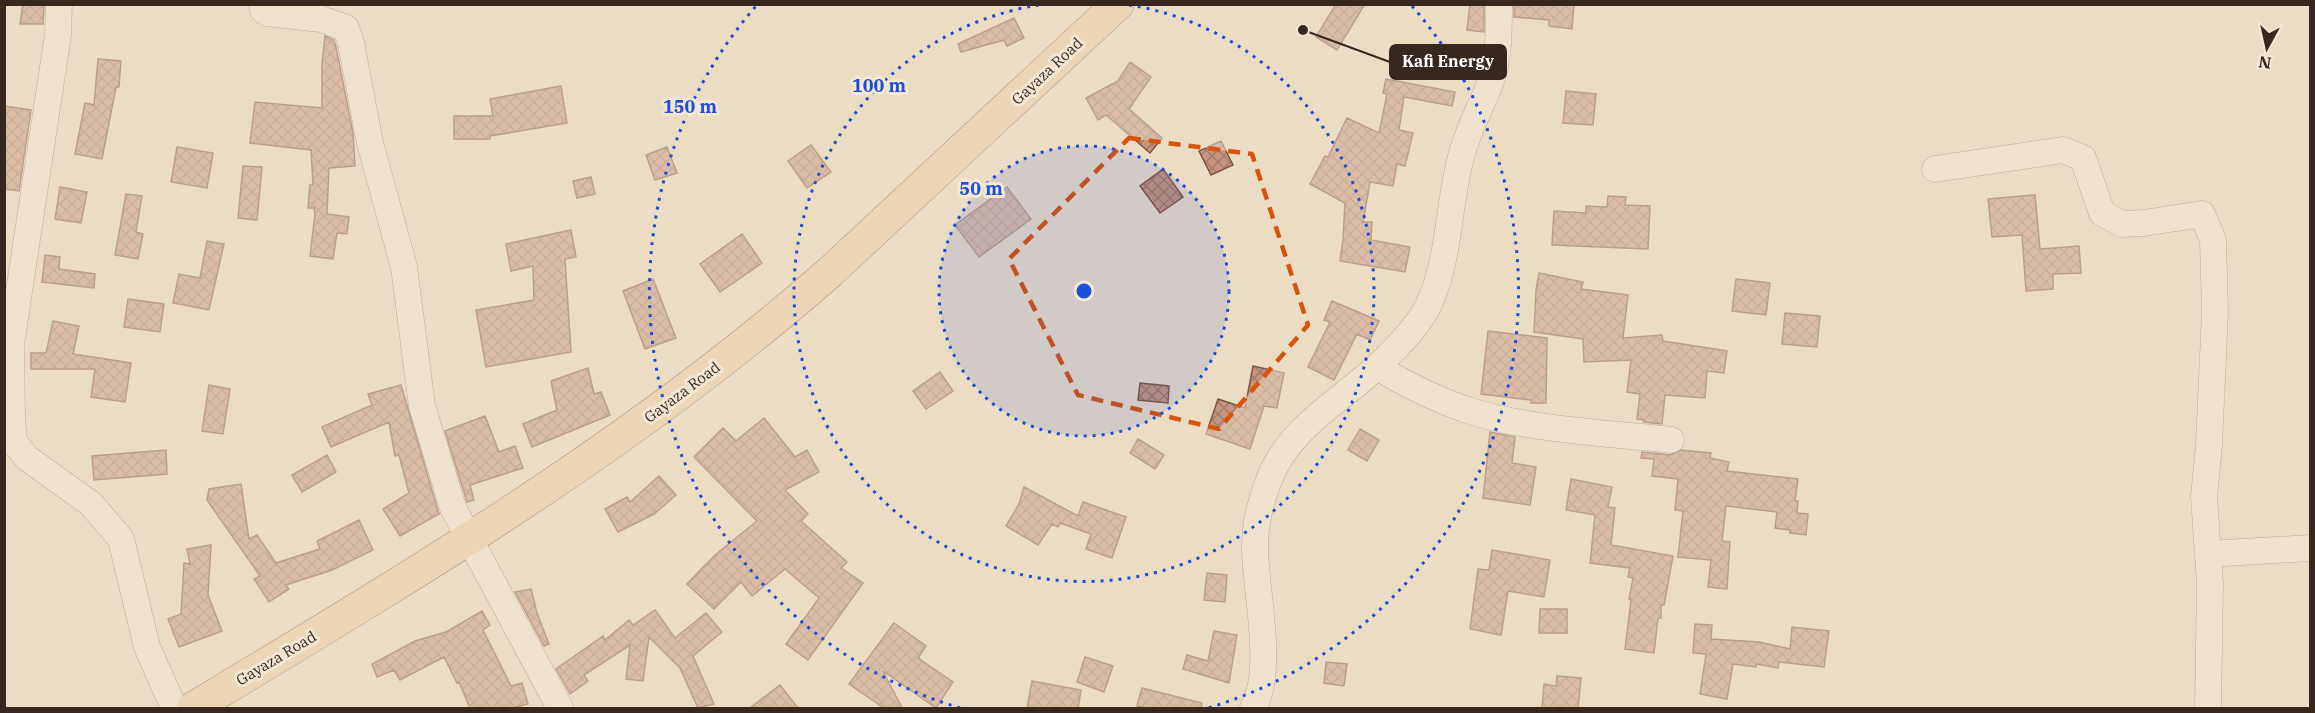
<svg xmlns="http://www.w3.org/2000/svg" width="2315" height="713" viewBox="0 0 2315 713" font-family="'IBM Plex Serif',serif">
<style>
.building{fill:url(#building-cross-hatch);stroke:#825643;stroke-width:1.5}
.lines{fill:none;stroke-linecap:round;stroke-linejoin:round}
.minor-casing{stroke:#856e5c;stroke-width:27}
.major-casing{stroke:#533d30;stroke-width:33}
.minor{stroke:#f6ead7;stroke-width:26}
.major{stroke:#eccd9f;stroke-width:32}
.marked{fill:none;stroke:#d6540e;stroke-width:4.5;stroke-dasharray:12 8;stroke-linejoin:round}
.ring{fill:none;stroke:#1d4ed8;stroke-width:3;stroke-dasharray:3 6}
.labels{text-anchor:middle;dominant-baseline:central;stroke-width:6;stroke-linejoin:round;paint-order:stroke}
.street-label{font-size:15px;fill:#36281f;stroke:#f3e7d4}
.centre{fill:#1d4ed8;stroke:#f3e7d4;stroke-width:3}
.ring-label{font-size:18px;text-anchor:middle;font-weight:bold;fill:#1d4ed8;stroke:#f3e7d4;stroke-width:6;stroke-linejoin:round;paint-order:stroke}
.leader{fill:none;stroke:#36281f;stroke-width:2}
.callout-dot{fill:#36281f;stroke:#f3e7d4;stroke-width:2}
.callout{fill:#36281f;stroke:#36281f;stroke-width:2}
.callout-label{font-size:16px;text-anchor:middle;font-weight:bold;fill:#fff}
</style>
<defs>
<pattern id="building-cross-hatch" width="8" height="8" patternUnits="userSpaceOnUse" patternTransform="scale(1.5)"><rect width="8" height="8" fill="#c7957d"/><path d="M0 0l8 8M0 8l8-8" fill="none" stroke="#a27a66"/></pattern>
</defs>
<rect width="100%" height="100%" fill="#ebdcc4"/>
<path class="building" d="M23,4h21l-1,20h-23z
M1336,4h29l-28,46 -21,-13z
M1470,4h14v28l-17,-2z
M1514,4h60l-2,25 -23,-3v-6l-35,-3z
M1014,18l10,20 -17,8 -3,-6 -43,12 -3,-8z
M325,36l9,4 2,7 17,86 2,33 -26,2 -2,46 22,3 -2,17 -10,-1 -4,26 -23,-3 5,-42 -1,-6h-6l2,-23h3l-2,-35 -61,-7 5,-41 67,6v-44z
M98,59l23,2 -2,26h-3l-14,72 -27,-5 10,-51 9,2z
M1130,62l21,15 -22,32 33,29 -12,15 -44,-38 -8,5 -12,-22 32,-17z
M1386,79l69,13 -3,14 -48,-9 -5,33 14,3 -8,33 -8,-2 -4,22 -23,-4 -7,40h9l-1,18 39,7 -5,25 -65,-11 3,-21 2,-37 -35,-19 15,-28 3,1 19,-39 32,15 8,-39 -4,-1z
M561,86l6,37 -77,13v3h-36v-23h39l-3,-17z
M1566,91l30,3 -3,31 -30,-2z
M4,106l27,4 -12,81 -15,-2z
M1221,141l12,24 -22,10 -12,-24z
M811,145l20,27 -24,16 -19,-27z
M177,147l36,6 -6,35 -36,-6z
M667,147l10,26 -22,7 -9,-25z
M243,166l19,1 -5,53 -19,-2z
M1163,169l20,28 -23,16 -20,-27z
M591,177l4,17 -18,4 -4,-17z
M60,187l27,5 -6,31 -26,-4z
M1007,187l24,32 -52,38 -24,-32z
M126,194l16,2 -6,36 7,2 -5,25 -23,-4z
M2035,195l5,54 39,-3 2,27 -28,1v15l-27,2 -4,-56 -30,2 -4,-38z
M1608,196l18,1 -1,8 25,1 -2,43 -96,-4 2,-34 32,2v-7l21,1z
M571,230l5,27 -11,2 6,93 -85,15 -10,-57 58,-10 -1,-34 -22,5 -5,-27z
M742,234l20,29 -42,29 -20,-28z
M207,241l17,3 -15,66 -36,-7 6,-29 21,4z
M45,255l15,2 -1,12 36,5 -1,14 -52,-6z
M1539,273l44,9 -2,7 47,6 -5,43 39,-3 1,6 64,10 -3,22 -17,-2 -2,27 -40,-3 -3,29 -18,-2v-2l-7,-1 3,-25 -13,-2 4,-32 -47,2 -1,-23 -49,-7 2,-42z
M653,279l23,59 -31,11 -22,-58z
M1736,279l34,4 -4,32 -34,-4z
M128,299l36,5 -4,28 -36,-5z
M1332,301l47,20 -9,19 -13,-6 -23,46 -26,-13 22,-45 -6,-2z
M1785,313l35,3 -3,31 -35,-3z
M53,321l26,5 -6,28 58,9 -6,39 -34,-5 4,-28h-64v-16h15z
M1488,331l59,7 -1,65h-15v-3l-50,-6z
M1253,366l31,7 -7,35 -13,-2 -14,43 -44,-15 12,-35 27,9z
M588,368l6,26 7,-2 9,23 -78,32 -9,-23 34,-14 -6,-29z
M940,372l13,19 -27,18 -13,-18z
M1140,383l29,3 -1,17 -30,-3z
M209,385l21,4 -7,45 -21,-3z
M401,385l38,129 -39,22 -17,-27 26,-16 -10,-38 -4,1 -6,-34 -58,25 -9,-20 50,-22 -4,-11z
M485,416l14,36 16,-6 8,22 -53,17 4,15 -7,2 -22,-71z
M764,418l31,39 12,-7 12,22 -34,18 23,24 -7,7 46,41 -6,6 22,15 -55,77 -22,-16 33,-46 -34,-29 -33,27 -11,-14 -27,27 -27,-25 28,-29 42,-34 -63,-64 29,-29 13,13z
M1360,429l19,11 -12,21 -19,-11z
M1490,432l25,5 -3,26 24,4 -6,38 -47,-7z
M1138,439l26,16 -9,14 -25,-16z
M166,450l1,24 -73,6 -2,-24z
M1681,450l30,3 -1,5 19,4 -2,9 71,8 -3,22h3l-1,12 11,1 -2,21 -16,-2v-3l-15,-2 2,-16 -51,-6 -4,35 8,1 -3,47 -19,-2 3,-27 -33,-3 5,-46 -8,-1 3,-31 -26,-3 2,-17 -13,-1 1,-6 28,3z
M327,455l9,17 -34,20 -10,-17z
M659,476l17,19 -22,19 -36,18 -13,-23 22,-12 3,5z
M1571,479l41,8 -4,20 7,1 -4,37 62,11 -9,49h-3v13h-3l-4,35 -29,-4 6,-49 -2,-1 4,-21 -5,-1 2,-9 -40,-5 5,-48 -29,-5z
M241,484l8,55 8,-4 19,28 44,-14 -3,-8 42,-21 14,30 -41,20 -46,15 3,4 -20,13 -15,-23 6,-3 -53,-76 2,-11z
M1024,487l54,29 5,-14 43,15 -14,41 -26,-9 5,-15 -31,-11 -2,4 -6,-3 -14,21 -32,-19 13,-22z
M211,545l-3,50 14,36 -43,16 -11,-28 13,-5 3,-51 6,1 -3,-15z
M1492,550l58,10 -6,37 -36,-6 -7,44 -31,-6 8,-60 11,1z
M1207,573l20,2 -2,27 -21,-2z
M531,589l6,24 12,31 -5,2 -29,-54z
M1540,609h27v24h-28z
M655,610l20,28 31,-25 16,19 -29,24 21,48 -16,4 -18,-40 -31,-31 -6,44 -17,-2 4,-34 -46,30 4,6 -18,13 -14,-25 47,-33 2,4 24,-20 4,5z
M482,611l8,14 -7,5 28,56 11,-3 6,21 -16,4h-42l-11,-26 -2,1 -13,-26 -44,23 -6,-10 -17,7 -5,-13 43,-23 31,-9z
M894,623l32,23 -8,12 35,24 -17,26 -53,-37 19,37h-18l-35,-24z
M1695,624l17,1 -1,14 48,3 31,7 2,-22 37,4 -5,36 -45,-5 -1,6 -22,-4v3l-23,-3 -6,35 -27,-5 6,-40 -13,-1z
M1214,631l23,4 -8,48 -46,-14 4,-14 21,6z
M1085,657l28,9 -9,26 -27,-10z
M1326,662l21,2 -3,22 -20,-3z
M1557,676l24,2 -3,30h-36l2,-24 12,2z
M1032,681l49,9 -3,18h-51z
M780,685l18,23h-48z
M1142,688l60,15 -1,5h-52l-12,-2z"/>
<g class="lines">
<defs>
<path id="minor" d="M59,4l-1,31 -47,309 1,75 2,23 13,16 64,46 30,35 26,108 27,61
M262,4l1,6 4,3 54,6 25,9 5,15 19,100 34,124 18,139 31,102 107,200
M1935,169l128,-19 20,8 19,55 20,11 22,-1 58,-9 11,26 2,72 -6,133 -5,52 6,86 -2,125
M1377,367c28,17 58,32 90,43 63,20 139,23 204,30
M2208,554l102,-6
M1253,708c22,-38 2,-118 2,-161 0,-22 6,-47 14,-67 21,-57 82,-84 121,-126 14,-14 31,-33 39,-50 21,-46 19,-99 32,-147 7,-27 20,-50 30,-76 8,-22 8,-53 8,-77"/>
<path id="major" d="M193,708c221,-133 443,-265 637,-436l288,-268"/>
</defs>
<use href="#minor" class="minor-casing"/>
<use href="#major" class="major-casing"/>
<use href="#minor" class="minor"/>
<use href="#major" class="major"/>
</g>
<path d="M0 0H2315V713H0ZM1129,138l123,16 56,171 -89,104 -141,-34 -69,-136z" fill="#ebdcc4" fill-opacity=".55" fill-rule="evenodd"/>
<path class="marked" d="M1129,138l123,16 56,171 -89,104 -141,-34 -69,-136z"/>
<circle cx="1084" cy="291" r="145" fill="#1d4ed8" fill-opacity=".12"/>
<g class="ring">
<circle cx="1084" cy="291" r="145"/>
<path d="M1129 5A290 290 0 1 1 1039 5"/>
<path d="M960 708A435 435 0 0 1 756 6M1412 6A435 435 0 0 1 1208 708"/>
</g>
<g class="labels">
<g class="street-label">
<text transform="translate(1047 71) rotate(-43)">Gayaza Road</text>
<text transform="translate(682 392) rotate(-37)">Gayaza Road</text>
<text transform="translate(276 658) rotate(-31)">Gayaza Road</text>
</g>
</g>
<circle cx="1084" cy="291" r="9" class="centre"/>
<g class="ring-label">
<text x="879" y="92">100 m</text>
<text x="690" y="113">150 m</text>
<text x="981" y="195">50 m</text>
</g>
<path class="leader" d="M1303 30L1390 62"/>
<circle class="callout-dot" cx="1303" cy="30" r="6"/>
<rect class="callout" x="1390" y="45" width="116" height="34" rx="6"/>
<g class="callout-label">
<text x="1448" y="67">Kafi Energy</text>
</g>
<rect width="2315" height="713" fill="none" stroke="#36281f" stroke-width="12"/>
<g transform="translate(2267 48) rotate(188)" stroke="#f3e7d4" stroke-width="4.5" paint-order="stroke">
<path d="M0-4.5L10 22L0 15L-10 22Z" fill="#36281f"/>
<text y="-9" font-size="16" font-weight="bold" text-anchor="middle" fill="#36281f">N</text>
</g>
</svg>
